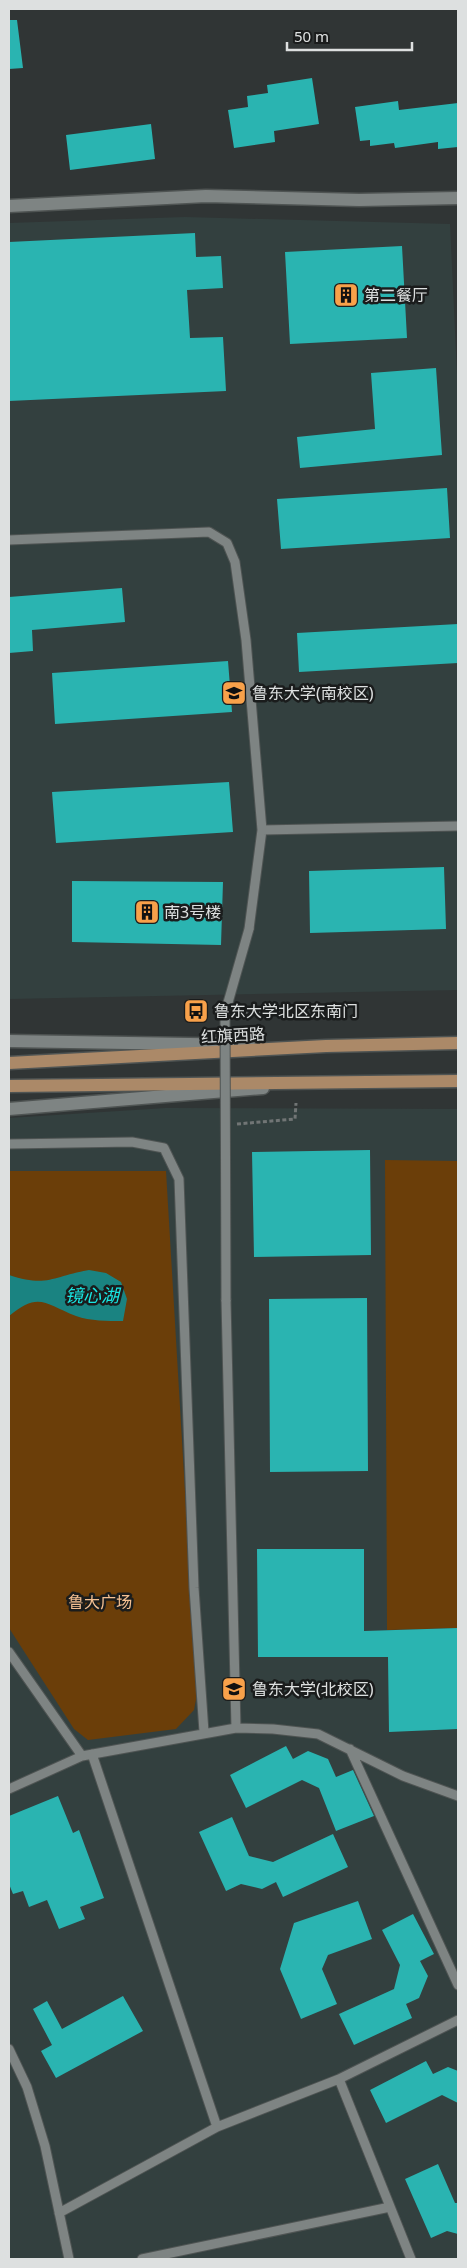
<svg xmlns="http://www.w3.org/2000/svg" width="467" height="2268" viewBox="0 0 467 2268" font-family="'Noto Sans','Noto Sans SC',sans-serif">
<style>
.built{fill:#33403f}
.green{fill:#6b3e09}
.water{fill:#1a8381}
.building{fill:#2ab4b1}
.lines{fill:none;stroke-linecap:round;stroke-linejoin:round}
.lane-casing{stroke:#4f5453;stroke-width:11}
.street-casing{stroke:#4f5453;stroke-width:15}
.secondary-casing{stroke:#4f5453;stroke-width:15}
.primary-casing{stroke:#4f5453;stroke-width:15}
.path{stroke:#717575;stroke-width:3;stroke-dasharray:4 2.5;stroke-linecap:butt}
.lane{stroke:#7e8483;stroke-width:9}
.street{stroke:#7e8483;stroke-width:12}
.secondary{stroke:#7e8483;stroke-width:12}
.primary{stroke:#ab8968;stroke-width:12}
.lane-bridge-casing{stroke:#4f5453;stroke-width:11;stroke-linecap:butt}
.lane-bridge{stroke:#7e8483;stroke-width:9}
.labels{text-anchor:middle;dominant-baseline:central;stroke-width:5;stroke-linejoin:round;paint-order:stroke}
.poi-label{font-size:16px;fill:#dde0e0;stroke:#1a1c1c;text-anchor:start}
.street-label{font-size:16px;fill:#dde0e0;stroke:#1a1c1c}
.park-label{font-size:16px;fill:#f4c092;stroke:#1a1c1c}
.water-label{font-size:18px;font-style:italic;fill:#18e7e3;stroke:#1a1c1c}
</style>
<rect width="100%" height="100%" fill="#303535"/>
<path class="built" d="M185,217l265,7 8,171v595l-449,9v-776z
M166,1108l292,1v1150h-449v-1141z"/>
<path class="green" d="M385,1160l73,1v467l-71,2z
M9,1171h157l31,523 -3,16 -18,19 -88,11 -14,-11 -65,-101z"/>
<path class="water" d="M89,1270l17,3 15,9 6,17 -4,22c-15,0 -33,0 -47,-5 -31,-12 -37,-25 -67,0v-41c39,13 44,1 80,-5z"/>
<path class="building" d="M9,20h8l6,48 -14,1z
M312,78l7,46 -45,7 1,11 -41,6 -6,-38 20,-3 -1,-11 21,-3 -1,-8z
M398,101l1,9 59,-7v44l-20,2v-7l-43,6 -1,-5 -24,3v-6l-10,1 -5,-34z
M151,124l4,35 -85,11 -4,-35z
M195,233l1,24 25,-1 2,32 -36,2 3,48 33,-1 3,54 -217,10v-159z
M402,246l5,92 -117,6 -5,-92z
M436,368l6,87 -142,13 -3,-31 78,-8 -4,-56z
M447,488l3,50 -169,11 -4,-50z
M122,588l3,34 -93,8 1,21 -24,2v-56z
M458,624v39l-159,9 -2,-39z
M228,661l4,51 -177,12 -3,-51z
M229,782l4,50 -177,11 -4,-51z
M444,867l2,62 -136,4 -1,-62z
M72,881l151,1 -2,63 -149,-3z
M370,1150l1,105 -117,2 -2,-105z
M367,1298l1,173 -98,1 -1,-173z
M257,1549h107v82l94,-3v101l-69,3 -1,-75h-130z
M286,1746l7,13 15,-8 20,8 8,18 17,-7 21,46 -38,15 -17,-43 -17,-8 -56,28 -16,-33z
M58,1796l15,37 6,-3 25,68 -24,9 5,12 -26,10 -12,-29 -18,7 -6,-16 -10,3 -4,-10v-68z
M232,1817l17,39 24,6 60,-28 15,33 -65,30 -7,-15 -14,7 -21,-5 -15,7 -27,-59z
M358,1901l14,38 -44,16 -6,14 15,35 -36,15 -21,-50 14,-46z
M413,1914l21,40 -14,7 8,15 -9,22 -13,6 6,14 -58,27 -15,-31 55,-25 6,-24 -18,-35z
M123,1996l20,35 -87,47 -15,-27 11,-6 -19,-36 14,-8 15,28z
M426,2061l7,13 15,-7 10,4v32l-16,-8 -56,28 -16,-33z
M438,2164l17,39h3v31l-11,-3 -16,7 -26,-59z"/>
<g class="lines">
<defs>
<path id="lane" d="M9,540l200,-8 18,11 8,19 11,78 16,190 -13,99
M262,830l196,-4
M9,1144l123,-2 32,6 15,31 15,409 10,144
M226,1300l10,428
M9,1652l73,104
M350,1749l108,236
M92,1754l125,373
M9,1789l73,-33 154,-28 37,1 45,5 85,42 55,20
M9,2049l18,38 18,59 24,113
M339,2079l72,180
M59,2213l158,-86 122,-48 119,-59
M142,2259l248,-52"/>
<path id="street" d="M9,206l197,-10 153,4 99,-2"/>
<path id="secondary" d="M9,1041l240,4
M9,1109l254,-21"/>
<path id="primary" d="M9,1063l317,-17 132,-3
M9,1086l449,-5"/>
</defs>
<use href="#lane" class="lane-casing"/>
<use href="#street" class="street-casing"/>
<use href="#secondary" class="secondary-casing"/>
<use href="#primary" class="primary-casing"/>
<path class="path" d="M237,1012h42l1,1
M237,1124l58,-5 1,-16"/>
<use href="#lane" class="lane"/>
<use href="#street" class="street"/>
<use href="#secondary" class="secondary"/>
<use href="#primary" class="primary"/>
<defs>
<path id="lane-bridge" d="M226,1300l-1,-287 24,-84"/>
</defs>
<use href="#lane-bridge" class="lane-bridge-casing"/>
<use href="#lane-bridge" class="lane-bridge"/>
</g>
<defs>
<symbol id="building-square" viewBox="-11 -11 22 22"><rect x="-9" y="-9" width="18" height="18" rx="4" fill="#f8a14a" stroke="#1a1c1c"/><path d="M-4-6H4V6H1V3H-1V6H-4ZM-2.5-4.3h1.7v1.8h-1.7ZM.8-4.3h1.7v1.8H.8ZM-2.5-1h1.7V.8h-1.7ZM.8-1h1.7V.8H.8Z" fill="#111"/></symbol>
<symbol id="university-square" viewBox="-11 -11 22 22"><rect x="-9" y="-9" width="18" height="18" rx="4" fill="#f8a14a" stroke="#1a1c1c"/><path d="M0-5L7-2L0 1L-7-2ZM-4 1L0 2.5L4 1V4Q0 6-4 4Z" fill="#111"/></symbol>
<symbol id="bus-square" viewBox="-11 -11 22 22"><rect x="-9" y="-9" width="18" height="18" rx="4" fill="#f8a14a" stroke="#1a1c1c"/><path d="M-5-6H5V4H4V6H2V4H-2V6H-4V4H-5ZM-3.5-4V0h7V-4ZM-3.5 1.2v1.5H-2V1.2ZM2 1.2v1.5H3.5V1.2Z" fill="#111"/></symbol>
</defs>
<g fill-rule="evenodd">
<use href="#building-square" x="332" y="281" width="28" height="28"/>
<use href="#university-square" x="220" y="679" width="28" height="28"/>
<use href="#building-square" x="133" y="898" width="28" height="28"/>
<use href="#bus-square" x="182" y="997" width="28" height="28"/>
<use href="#university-square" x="220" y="1675" width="28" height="28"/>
</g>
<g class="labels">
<g class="poi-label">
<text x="364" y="295">第二餐厅</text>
<text x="252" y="693">鲁东大学(南校区)</text>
<text x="164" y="912">南3号楼</text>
<text x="214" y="1011">鲁东大学北区东南门</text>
<text x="252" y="1689">鲁东大学(北校区)</text>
</g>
<g class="street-label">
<text transform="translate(233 1035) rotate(-3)">红旗西路</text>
</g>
<g class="park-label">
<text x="100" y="1602">鲁大广场</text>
</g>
<g class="water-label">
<text x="92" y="1295">镜心湖</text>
</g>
</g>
<rect width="467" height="2268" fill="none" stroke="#dde0e0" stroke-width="20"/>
<path d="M287 42v8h125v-8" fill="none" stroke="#dde0e0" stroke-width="2.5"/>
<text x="294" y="42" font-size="15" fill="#dde0e0" stroke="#1a1c1c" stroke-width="4" paint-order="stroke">50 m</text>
</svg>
